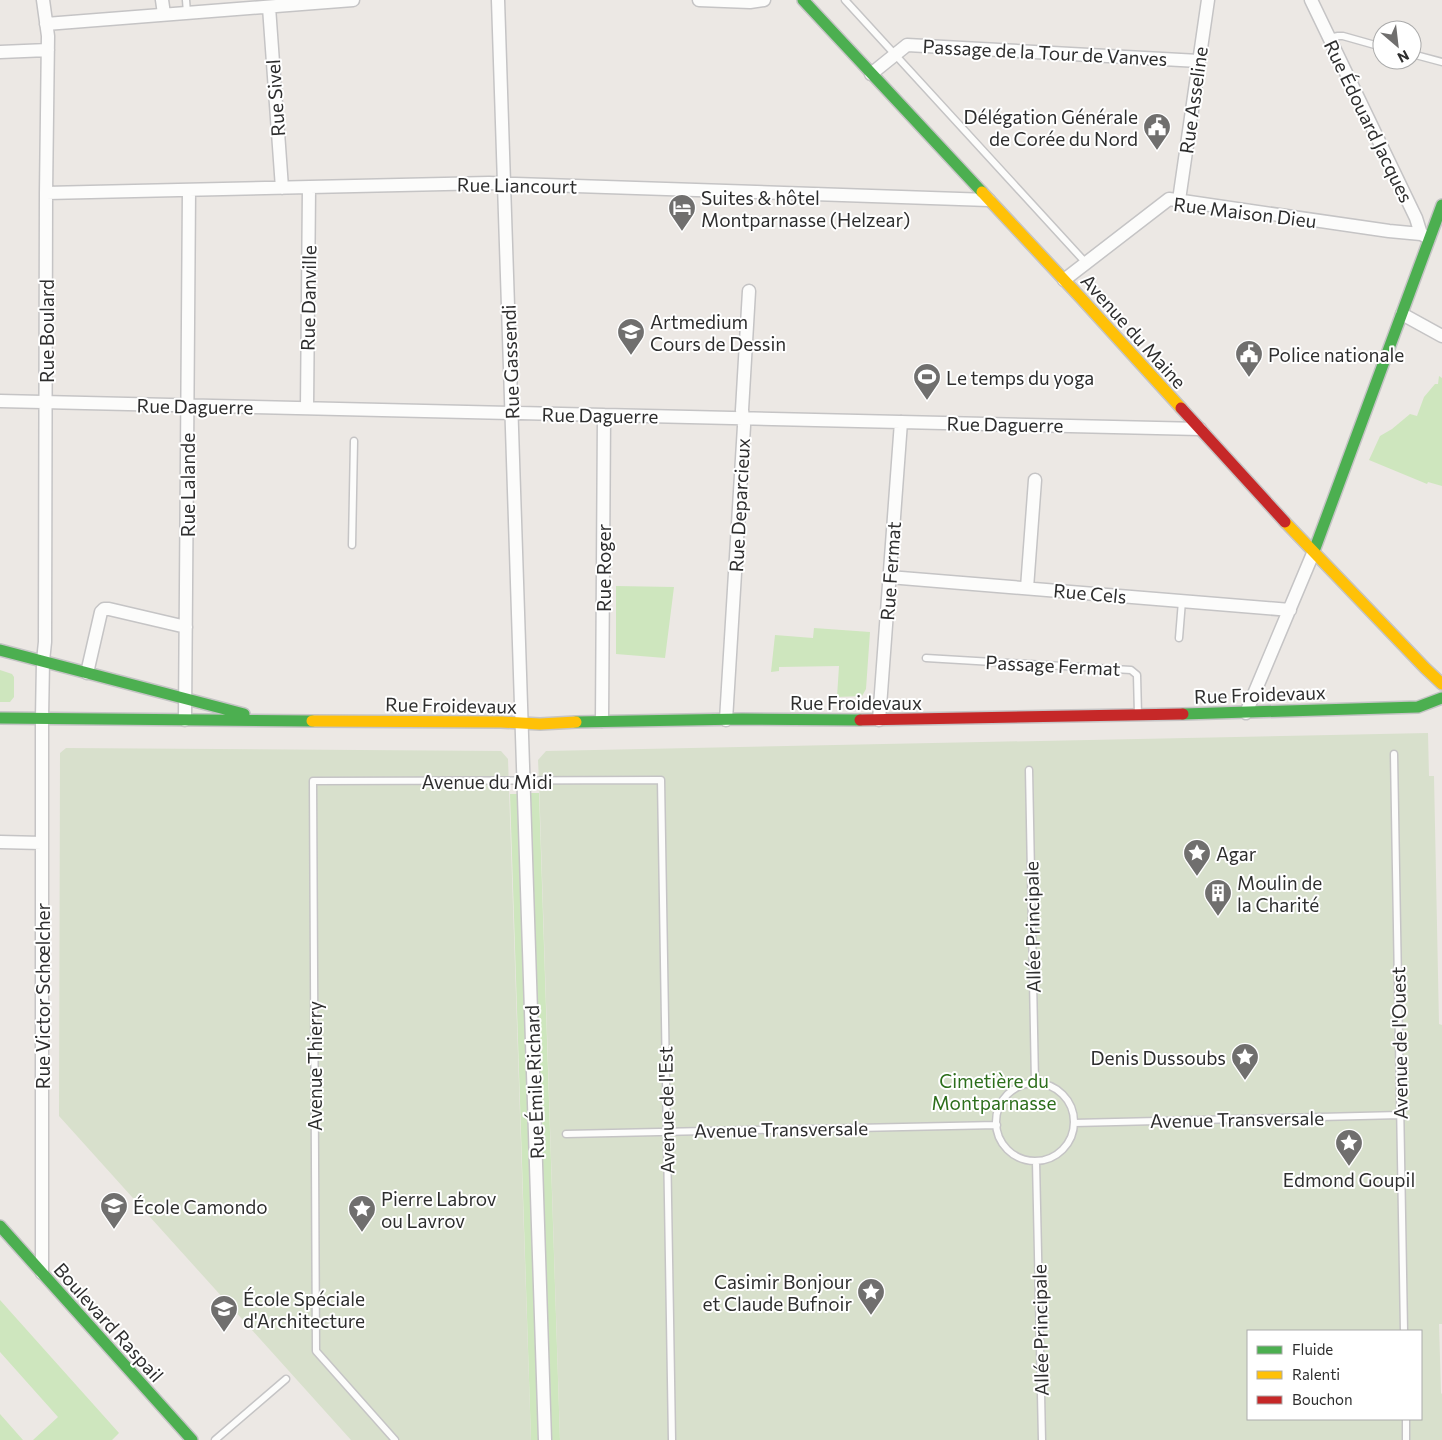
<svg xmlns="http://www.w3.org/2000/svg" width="1442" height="1440" viewBox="0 0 1442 1440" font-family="Commissioner,sans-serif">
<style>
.green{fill:#cee6be}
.cemetery{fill:#d8e0cc;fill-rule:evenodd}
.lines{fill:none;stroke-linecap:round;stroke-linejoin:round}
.lane-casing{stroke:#c5c4c5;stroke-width:9}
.street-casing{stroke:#c5c4c5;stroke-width:15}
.fast-casing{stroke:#c5c4c5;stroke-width:14}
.slow-casing{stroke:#c5c4c5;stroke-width:14}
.jam-casing{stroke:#c5c4c5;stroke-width:14}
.lane{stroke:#fcfcfb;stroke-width:6}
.street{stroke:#fcfcfb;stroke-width:12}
.fast{stroke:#4caf50;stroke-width:11}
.slow{stroke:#ffc107;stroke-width:11}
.jam{stroke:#c62828;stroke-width:11}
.labels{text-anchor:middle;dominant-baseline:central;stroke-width:4;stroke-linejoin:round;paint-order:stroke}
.street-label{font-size:19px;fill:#2e2e2e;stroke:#fff}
.poi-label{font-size:19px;fill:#2e2e2e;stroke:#fff;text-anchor:start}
.park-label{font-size:19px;fill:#2c6e1b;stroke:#fff}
</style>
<rect width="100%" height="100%" fill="#ece8e4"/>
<path class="green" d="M1439,376l3,2v108l-14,-4 -1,2 -58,-24 11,-24 12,-7 18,-15 7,2 7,-19 11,-13h3z
M616,586l58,1 -9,71 -49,-4z
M814,628l56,4 -4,57 -4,7 -25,1 2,-31 -60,1v4l-8,1 4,-37 38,3z
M0,670l12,4 2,3v20l-4,5h-10z
M530,793h9l21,647h-9z
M510,794h8l21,646h-8z
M0,1300l119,133 -7,7h-79l25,-23 -58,-65z
M0,1414l23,26h-23z"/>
<path class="cemetery" d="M1428,733l1,43h5l5,248 3,1v299h-3l2,69 1,1v46h-882l-21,-659 -1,-21 8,-9zM1248,1331h173v88h-173z
M66,748l435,3 7,8 23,681h-180l-292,-324 1,-363z"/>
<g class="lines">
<defs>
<path id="lane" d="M186,0l1,13
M845,0l241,263
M1329,38l9,-2h5l39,11
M1412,54l30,8
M352,545l2,-104
M1179,638l3,-37
M926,658l205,12 6,5 1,40
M1394,754l10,577
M1029,770l6,313
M996 1122a39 39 0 1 1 78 0a39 39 0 1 1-78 0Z
M1074,1123l326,-8
M566,1134l431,-9
M1036,1161l6,279
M1406,1419v21
M215,1440l71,-61
M395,1440l-79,-89 -3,-570 348,-1 11,660"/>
<path id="street" d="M162,0l2,14
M498,0l47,1440
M699,0l51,2 14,-2
M1311,0l105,218 5,16
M269,7l13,181
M46,24l307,-24
M0,52l48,-2
M871,74l36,-29 292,16
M46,193l443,-10 500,17
M1179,200l29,-200
M1064,280l105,-81 220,32 32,3 8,4
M1402,314l40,22
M0,401l1200,28
M307,408l2,-220
M889,577l401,33
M1027,588l8,-108
M87,673l14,-61 3,-3h5l77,18
M1246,713l68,-162
M185,720l4,-530
M726,720l18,-294 -2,-16 7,-119
M879,720l22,-298
M602,721l2,-306
M0,842l42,1
M42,1273v-555l1,-57 2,-19 1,-449 2,-157 -5,-36"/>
<path id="fast" d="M803,0l179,192
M1314,551l128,-346
M0,650l244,64
M1183,714l235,-7 24,-9
M0,718l312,3
M576,722l166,-3 118,1
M0,1226l192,214"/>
<path id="slow" d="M982,192l98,105 101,111
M1285,522l140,146 17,16
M312,721l189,1 39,2 36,-2"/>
<path id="jam" d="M1181,408l104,114
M860,720l323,-6"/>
</defs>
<use href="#lane" class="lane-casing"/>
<use href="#street" class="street-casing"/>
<use href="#fast" class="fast-casing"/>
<use href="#slow" class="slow-casing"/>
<use href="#jam" class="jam-casing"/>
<use href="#lane" class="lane"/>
<use href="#street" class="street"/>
<use href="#fast" class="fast"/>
<use href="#slow" class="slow"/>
<use href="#jam" class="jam"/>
</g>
<defs>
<symbol id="civic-pin" viewBox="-11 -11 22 30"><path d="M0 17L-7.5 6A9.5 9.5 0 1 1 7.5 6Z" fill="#706f6e" stroke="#fff"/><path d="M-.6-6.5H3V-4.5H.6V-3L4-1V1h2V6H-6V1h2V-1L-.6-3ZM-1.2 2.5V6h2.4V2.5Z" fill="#fff"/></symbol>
<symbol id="hotel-pin" viewBox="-11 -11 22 30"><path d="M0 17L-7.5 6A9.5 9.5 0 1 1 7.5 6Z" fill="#706f6e" stroke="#fff"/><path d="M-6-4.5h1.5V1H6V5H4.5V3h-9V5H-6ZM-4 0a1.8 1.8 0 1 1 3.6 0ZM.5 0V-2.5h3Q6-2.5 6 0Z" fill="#fff"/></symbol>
<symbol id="university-pin" viewBox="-11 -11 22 30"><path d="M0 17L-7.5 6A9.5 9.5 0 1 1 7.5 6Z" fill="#706f6e" stroke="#fff"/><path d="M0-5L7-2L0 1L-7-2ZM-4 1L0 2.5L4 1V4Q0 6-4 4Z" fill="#fff"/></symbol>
<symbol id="stadium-pin" viewBox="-11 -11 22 30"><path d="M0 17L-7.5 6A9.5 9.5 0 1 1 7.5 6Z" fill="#706f6e" stroke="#fff"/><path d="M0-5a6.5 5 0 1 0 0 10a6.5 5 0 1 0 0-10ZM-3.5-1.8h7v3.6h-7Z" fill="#fff"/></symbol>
<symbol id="sight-pin" viewBox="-11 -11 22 30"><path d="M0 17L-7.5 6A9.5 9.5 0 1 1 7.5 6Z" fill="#706f6e" stroke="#fff"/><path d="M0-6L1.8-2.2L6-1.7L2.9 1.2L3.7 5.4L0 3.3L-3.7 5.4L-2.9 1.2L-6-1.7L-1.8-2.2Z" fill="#fff"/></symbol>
<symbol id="building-pin" viewBox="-11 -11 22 30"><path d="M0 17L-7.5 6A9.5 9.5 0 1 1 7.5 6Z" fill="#706f6e" stroke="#fff"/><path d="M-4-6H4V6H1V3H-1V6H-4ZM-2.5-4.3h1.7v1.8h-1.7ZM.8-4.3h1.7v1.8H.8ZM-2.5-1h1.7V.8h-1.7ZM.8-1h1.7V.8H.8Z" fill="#fff"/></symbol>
</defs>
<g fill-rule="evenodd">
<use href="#civic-pin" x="1141" y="111" width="32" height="43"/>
<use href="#hotel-pin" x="666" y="192" width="32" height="43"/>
<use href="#university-pin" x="615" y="316" width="32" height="43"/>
<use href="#civic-pin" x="1233" y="338" width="32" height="43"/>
<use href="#stadium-pin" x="911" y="361" width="32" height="43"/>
<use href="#sight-pin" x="1181" y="837" width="32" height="43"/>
<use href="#building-pin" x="1202" y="877" width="32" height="43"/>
<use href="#sight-pin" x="1229" y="1041" width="32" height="43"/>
<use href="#sight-pin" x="1333" y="1127" width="32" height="43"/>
<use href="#university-pin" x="98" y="1190" width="32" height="43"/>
<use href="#sight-pin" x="346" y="1193" width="32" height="43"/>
<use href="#sight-pin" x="855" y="1276" width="32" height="43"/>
<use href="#university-pin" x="208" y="1293" width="32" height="43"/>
</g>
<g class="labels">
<g class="street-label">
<text transform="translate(1045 52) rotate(3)">Passage de la Tour de Vanves</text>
<text transform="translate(275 98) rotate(-94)">Rue Sivel</text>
<text transform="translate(1193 100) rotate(-82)">Rue Asseline</text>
<text transform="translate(1369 121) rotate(64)">Rue Édouard Jacques</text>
<text transform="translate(517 185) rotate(1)">Rue Liancourt</text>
<text transform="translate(1245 212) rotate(7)">Rue Maison Dieu</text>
<text transform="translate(308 298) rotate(-89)">Rue Danville</text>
<text transform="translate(46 331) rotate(-90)">Rue Boulard</text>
<text transform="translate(1134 331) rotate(48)">Avenue du Maine</text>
<text transform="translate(510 362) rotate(-92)">Rue Gassendi</text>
<text transform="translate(195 406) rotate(1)">Rue Daguerre</text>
<text transform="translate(600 415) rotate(1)">Rue Daguerre</text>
<text transform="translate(1005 424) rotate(1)">Rue Daguerre</text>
<text transform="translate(187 485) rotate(-90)">Rue Lalande</text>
<text transform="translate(739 505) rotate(-87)">Rue Deparcieux</text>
<text transform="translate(603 568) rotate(-90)">Rue Roger</text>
<text transform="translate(890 571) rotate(-86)">Rue Fermat</text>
<text transform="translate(1090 593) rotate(5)">Rue Cels</text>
<text transform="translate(1053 665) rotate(3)">Passage Fermat</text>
<text transform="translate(1260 694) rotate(-2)">Rue Froidevaux</text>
<text x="856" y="702">Rue Froidevaux</text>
<text transform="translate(451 705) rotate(1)">Rue Froidevaux</text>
<text x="487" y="781">Avenue du Midi</text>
<text transform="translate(1032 927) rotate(-91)">Allée Principale</text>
<text transform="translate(42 996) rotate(-90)">Rue Victor Schœlcher</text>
<text transform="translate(1399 1043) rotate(-91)">Avenue de l'Ouest</text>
<text transform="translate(314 1066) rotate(-90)">Avenue Thierry</text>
<text transform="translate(534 1082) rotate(-92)">Rue Émile Richard</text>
<text transform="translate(666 1110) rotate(-91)">Avenue de l'Est</text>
<text transform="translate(1237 1119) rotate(-1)">Avenue Transversale</text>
<text transform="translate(781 1129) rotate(-1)">Avenue Transversale</text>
<text transform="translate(109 1322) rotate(48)">Boulevard Raspail</text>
<text transform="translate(1040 1330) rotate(-91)">Allée Principale</text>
</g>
<g class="poi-label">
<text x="1138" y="116" text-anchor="end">Délégation Générale<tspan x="1138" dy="22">de Corée du Nord</tspan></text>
<text x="701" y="197">Suites &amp; hôtel<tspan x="701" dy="22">Montparnasse (Helzear)</tspan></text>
<text x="650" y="321">Artmedium<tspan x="650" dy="22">Cours de Dessin</tspan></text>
<text x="1268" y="354">Police nationale</text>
<text x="946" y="377">Le temps du yoga</text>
<text x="1216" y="853">Agar</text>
<text x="1237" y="882">Moulin de<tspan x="1237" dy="22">la Charité</tspan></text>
<text x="1226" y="1057" text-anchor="end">Denis Dussoubs</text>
<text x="1349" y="1179" text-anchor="middle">Edmond Goupil</text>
<text x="381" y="1198">Pierre Labrov<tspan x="381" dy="22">ou Lavrov</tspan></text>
<text x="133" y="1206">École Camondo</text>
<text x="852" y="1281" text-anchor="end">Casimir Bonjour<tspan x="852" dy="22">et Claude Bufnoir</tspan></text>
<text x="243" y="1298">École Spéciale<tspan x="243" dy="22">d'Architecture</tspan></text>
</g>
<g class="park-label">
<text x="994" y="1080">Cimetière du<tspan x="994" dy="22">Montparnasse</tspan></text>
</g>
</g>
<rect x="1247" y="1330" width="175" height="90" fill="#ffffff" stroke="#ababab"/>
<rect x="1257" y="1346" width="25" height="8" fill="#4caf50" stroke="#ababab"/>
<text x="1292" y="1355" font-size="15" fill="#2e2e2e">Fluide</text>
<rect x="1257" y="1371" width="25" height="8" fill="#ffc107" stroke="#ababab"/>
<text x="1292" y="1380" font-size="15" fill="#2e2e2e">Ralenti</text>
<rect x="1257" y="1396" width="25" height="8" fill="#c62828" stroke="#ababab"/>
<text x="1292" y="1405" font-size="15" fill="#2e2e2e">Bouchon</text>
<g transform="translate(1397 45) rotate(152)"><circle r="24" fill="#ffffff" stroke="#ababab"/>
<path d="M0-4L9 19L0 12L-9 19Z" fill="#706f6e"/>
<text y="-8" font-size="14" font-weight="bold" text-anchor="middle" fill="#2e2e2e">N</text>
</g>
</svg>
